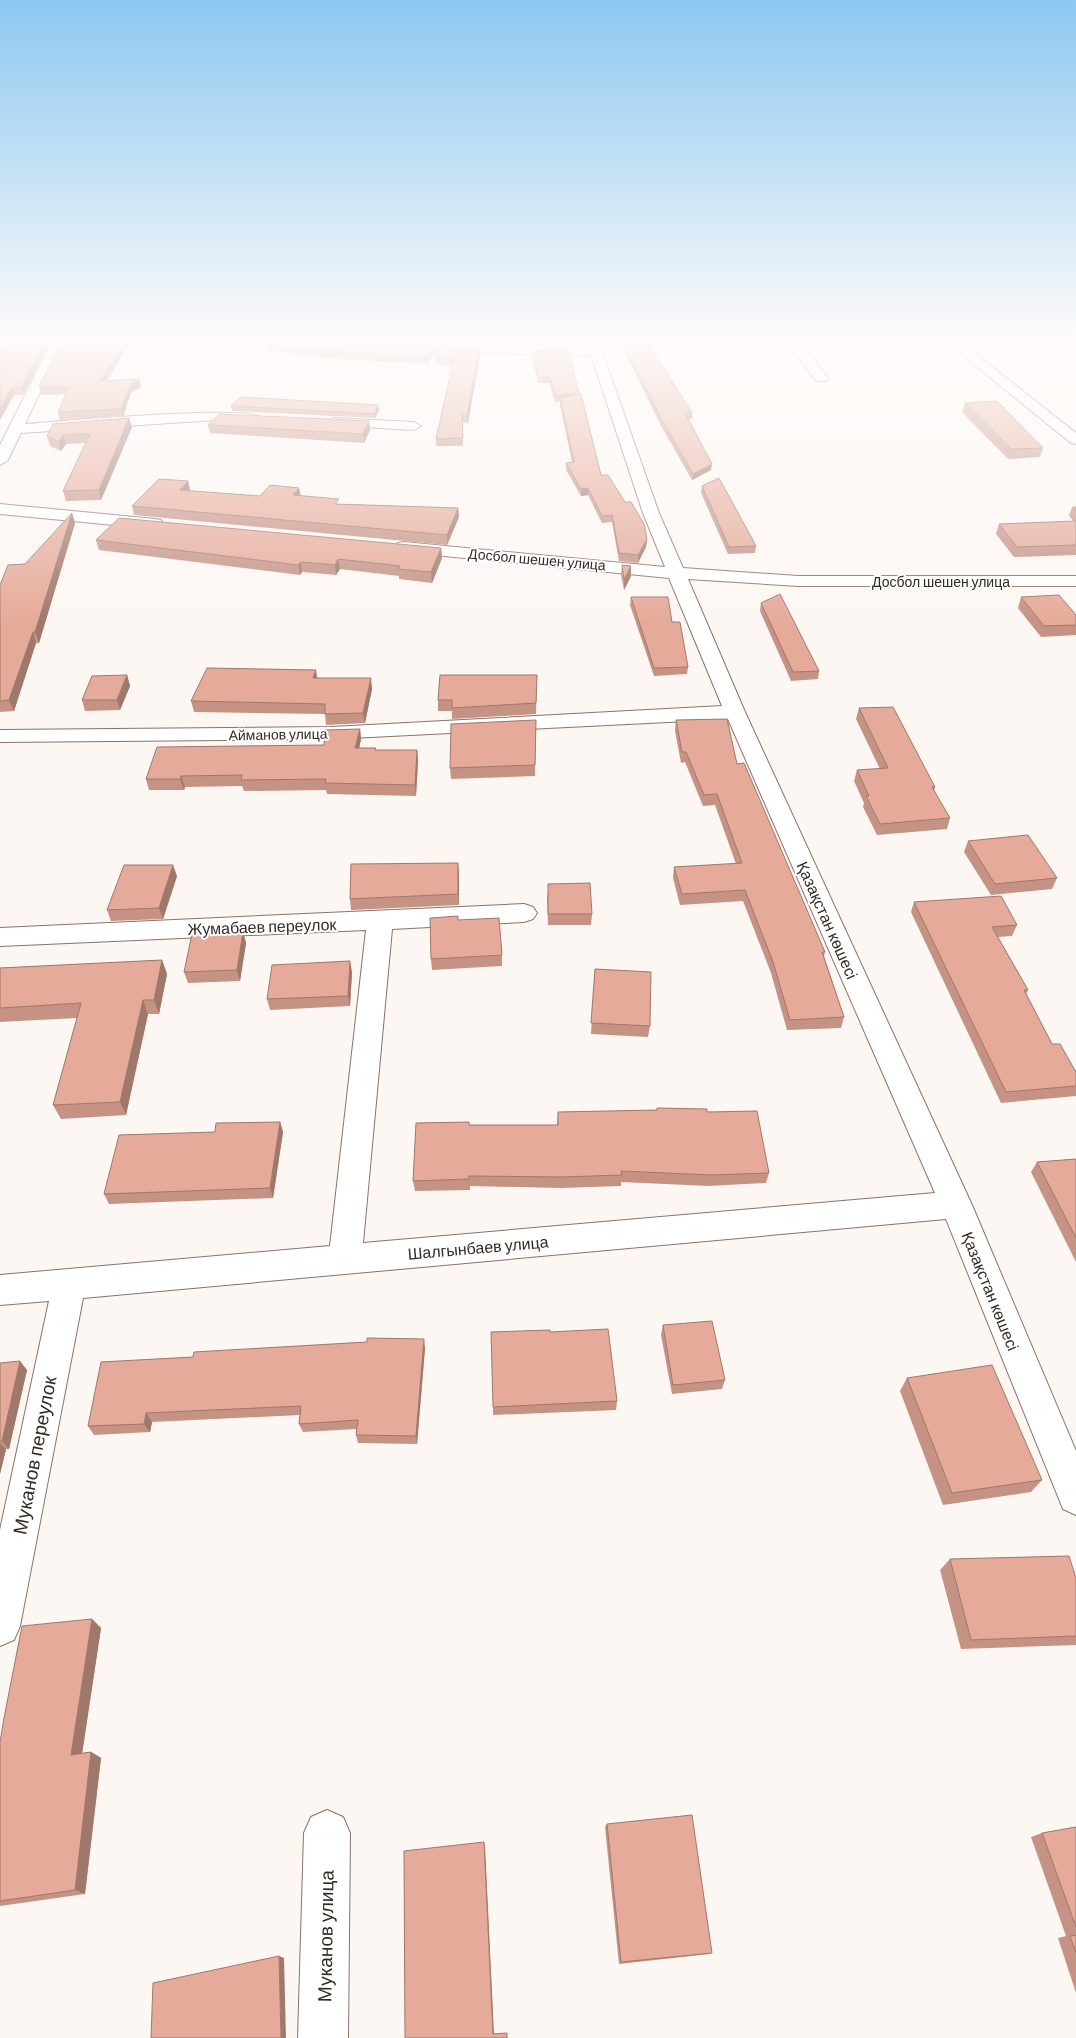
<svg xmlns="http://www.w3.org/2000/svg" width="1076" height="2038" viewBox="0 0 1076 2038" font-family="Barlow,sans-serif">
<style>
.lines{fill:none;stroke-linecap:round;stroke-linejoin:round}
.minor-casing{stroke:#8a7366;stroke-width:2}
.minor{fill:#fff;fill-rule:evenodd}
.wall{fill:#c59284}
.shaded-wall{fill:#a0776b}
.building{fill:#e5aa99;stroke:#a0776b}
.labels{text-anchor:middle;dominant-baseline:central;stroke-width:4;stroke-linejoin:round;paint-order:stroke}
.far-street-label{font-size:14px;fill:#342a24;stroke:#fff}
.street-label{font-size:16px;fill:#342a24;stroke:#fff}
.near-street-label{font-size:19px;fill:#342a24;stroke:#fff}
</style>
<rect width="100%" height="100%" fill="#fdf7f4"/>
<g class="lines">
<defs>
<path id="minor" d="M53,340h12l-40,84c29,-2 227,-20 237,-6l-7,4 -40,-2 -194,13 -13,27 -8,5v-20z
M342,340l246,7 -2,-7h12l61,173 24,55 115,8h278v10h-278l-110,-7 57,133 227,493 104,246v64l-13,-6 -117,-290 -863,79 -63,328 -6,14 -14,6v-116l49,-229 -49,4v-30l330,-29 36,-316 -366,16v-18l524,-24 9,3 4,6 -4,6 -9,3 -132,7 -29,314 572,-50 -207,-474 -397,20 -331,3v-12l331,-3 391,-21 -53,-128 -265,-26 -6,-1 -3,-4 3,-4 6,-1 261,25 -22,-54 -52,-158 -116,-2 -127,-9z
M786,340h13l29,38 -2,3h-10z
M944,340h14l118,93v11l-5,-1z
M333,418l81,4 7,4 -7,4 -86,-5 -2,-3z
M0,504l155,15 6,1 2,4 -2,4 -6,1 -155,-15z
M327,1810l16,7 7,16 -2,205h-50l6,-205 7,-16z"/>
</defs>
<use href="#minor" class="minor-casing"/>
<use href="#minor" class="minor"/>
</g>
<path class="wall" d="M7,340h45l-29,55h-9l-14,25v-67z
M62,340h70l-25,40 34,7 -10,6 -8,23 -63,4 -2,-8 8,-18 -25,1 -2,-8z
M173,340h32l-4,3z
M216,340h151l67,12 -6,12 -104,-6 -56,-8v-4z
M420,340h61v2z
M512,340h54v4l-54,-1z
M619,340h37v2l-8,1 44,70v6h-4l23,51 -19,10 -31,-54z
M532,350l47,44 22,81 46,64 -1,8 -8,16 -19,-2 -7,-39 -10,1 -14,-28 -7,1 -15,-26v-7l6,-1 -12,-57v-3h-5l-6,-19h-11l-6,-27z
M480,355l-12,68 -6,-1 1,24h-27v-7l16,-73 -16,-1 -1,-7z
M965,403l78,45 -3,9 -32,2 -46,-47z
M231,406l148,4 -4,8 -143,-7z
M129,418l3,9 -31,73 -35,1 -3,-10 23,-48 -20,1 -5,7 -11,-5 -3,-10z
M208,425l162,5 -6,13 -154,-10z
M188,481l2,9 -1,1 71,5h41l38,8 119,4 1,9 -12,28 -313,-30 -2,-9z
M702,486l54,60 -1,7 -27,1 -27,-61z
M1076,506v49l-62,2 -18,-23 3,-10 75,-2 -5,-6 3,-9z
M75,523l-36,120h-3l-22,68 -14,1v-127z
M96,540l345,8 1,10 -10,25 -33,-4v-3l-59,-7 -4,6 -34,-3 -2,3 -201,-25z
M622,565l9,1v10l-7,14 -3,-15z
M631,597l41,25 16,45 -1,7 -33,2 -24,-71z
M1021,597l55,18v20l-35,2 -23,-29z
M761,603l58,68 -1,8 -27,2 -31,-70z
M316,670l1,8 55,11 -7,34 -39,2 -1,-11 -131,-2 -3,-11z
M127,675l3,11 -10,24 -35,1 -3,-11z
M537,675l-1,39 -84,5v-8h-14v-11z
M859,708l76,79 -1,4 16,27 -3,11 -70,6 -14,-28 1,-4 -10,-22 3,-11 23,-1 -24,-50z
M536,720l-1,56 -84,3 -1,-11z
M676,720l61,44 88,188 -1,4 20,61 -3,11 -54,2 -16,-57 -28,-72 -63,4 -7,-27 1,-11 62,-3 -21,-59 -12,1 -18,-44 -4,1 -6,-32z
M360,729l1,10 -2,9 17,2h41l1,11 -2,35 -89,-2 -1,-4 -82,1 -2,-5 -57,1 -1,3h-35l-3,-11 178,-34z
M968,841l89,37 -5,11 -61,6 -27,-43z
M459,874v31l-108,5 -1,-11z
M177,876l-14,43 -52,2 -4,-11z
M547,895l45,19 -1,11h-43z
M914,902l103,23 -5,11 -14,1 30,53 -2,4 26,50 24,28v24l-75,7 -90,-191z
M459,920l43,35v11l-70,4 -1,-11z
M243,932l3,11 -6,38 -52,2 -4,-11z
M162,960l5,14 -8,40h-11l-22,101 -65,4 -8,-14 24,-87 -77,4v-54z
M595,969l55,57 -2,11 -57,-3z
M352,972l-2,34 -80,4 -3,-11z
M558,1112h149l62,61 -3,10 -57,3 -88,-4v4l-60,2 -91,-2v4l-55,1 -2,-10 57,-56h87z
M280,1122l3,10 -10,66 -164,6 -5,-10 111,-62z
M1076,1159v103l-45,-90 6,-10z
M663,1325l62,55 -3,9 -50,5 -11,-59z
M550,1332l67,69 -1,9 -123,5v-8z
M425,1348l-8,96 -59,-1 -2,-8v-6l-53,3 -4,-8 1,-9 -148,7 -2,10 -56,3 -6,-9z
M0,1363l27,7 -18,79h-3l-6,25z
M907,1378l135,102 -11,12 -88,13 -43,-114z
M950,1559l126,19v67l-115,4 -21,-79z
M92,1619l9,9 -19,125 9,-1 10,6 -16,136 -85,12v-164z
M607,1824l105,129 -3,1 -90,10 -14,-137z
M1076,1827v166l-18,-55 8,-2 -35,-99 11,-4z"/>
<path class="shaded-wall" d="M46,340h6l-29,55 -2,-7z
M126,340h6l-30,48 -2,-7z
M434,345v7l-6,12 -1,-7z
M479,348l1,7 -12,68 -1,-8z
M139,379l2,8 -10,6 -8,23 -2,-7 9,-23z
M12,388l2,7 -14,25v-12z
M378,405l1,5 -4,8v-4z
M129,418l3,9 -31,73 -2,-10z
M369,421l1,9 -6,13 -1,-9z
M63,435l3,9 -5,7 -2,-9z
M712,464l-1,6 -19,10 1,-6z
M188,481l2,9 -8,9 -2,-9z
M299,488l2,9 -8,-2z
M588,488v7l-7,1v-7z
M458,508l1,9 -12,28v-10z
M72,513l3,10 -36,120 -4,-11z
M647,539l-1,8 -8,16v-8z
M441,548l1,10 -10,25 -1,-11z
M338,559l2,10 -4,6 -1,-10z
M301,562l1,10 -2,3 -2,-10z
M631,566v10l-7,14v-11z
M33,632l3,11 -22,68 -5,-11z
M316,670l1,11 -4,-3z
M127,675l3,11 -10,24 -3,-10z
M371,678l1,11 -7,34 -2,-10z
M360,729l1,10 -4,20 -2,-11z
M417,750l1,11 -2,35 -1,-11z
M181,776l4,11 -1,3 -4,-11z
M458,863l1,11v31l-1,-11z
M173,865l4,11 -14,43 -4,-11z
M243,932l3,11 -6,38 -3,-11z
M162,960l5,14 -8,40 -5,-14z
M350,961l2,11 -2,34 -2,-10z
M143,1000l5,14 -22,101 -6,-13z
M280,1122l3,10 -10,66 -3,-10z
M424,1339l1,9 -8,96 -1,-8z
M20,1361l7,9 -18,79 -7,-8z
M146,1413l6,9 -2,10 -6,-8z
M0,1443l6,6 -6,25z
M92,1619l9,9 -20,133 -10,-6z
M91,1752l10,6 -16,136 -10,-4z
M484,1842l1,4 9,188h-1z
M279,1956l5,2 2,80h-5z"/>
<path class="building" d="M7,340h39l-25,48h-9l-12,20v-55z
M62,340h64l-26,41 39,-2 -9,7 -9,23 -63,3 11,-25h-30z
M271,340h96l67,5 -7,12 -104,-6 -56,-8z
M621,340h25l46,73h-7l27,51 -19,10 -31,-54z
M435,345l44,3 -12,67h-5l1,23 -27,1 18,-80 -19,-1z
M532,350h36l11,44h2l20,81h7l17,27h6l13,22 3,15 -9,16 -19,-2 -7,-38 -10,1 -14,-28 -7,1 -15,-26 8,-1 -14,-64 17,-4 -22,1 -5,-18h-12z
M241,397l137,8 -3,9 -144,-8z
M997,401l46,47 -32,1 -46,-46z
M219,414l150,7 -6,13 -155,-9z
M129,418l-30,72 -36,1 27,-57 -27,1 -4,7 -12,-6 6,-12z
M719,478l37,68 -27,1 -27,-61z
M159,479l29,2 -8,9 80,6 10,-11 29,3 -6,7 46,4 -4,5 123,4 -11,27 -315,-29z
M72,513l-37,119h-2l-24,68 -9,1v-116l8,-20 17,-1z
M119,518l322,30 -10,24 -33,-3 2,-3 -62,-7 -3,6 -34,-3 -3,3 -202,-25z
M1076,521v24l-59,2 -18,-23z
M622,565l9,1 -7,13z
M780,594l39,77 -26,1 -32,-69z
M1059,595l17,20v10l-32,1 -23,-29z
M631,597h37l4,25h8l8,45 -34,1z
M207,668l109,2 -3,8h58l-8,35 -38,1v-10l-134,-3z
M127,675l-10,25h-35l10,-24z
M440,675h97l-1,28 -84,5v-8h-14z
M893,707l42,80h-3l18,31 -70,6 -14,-28h3l-12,-26 31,-2 -29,-60z
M727,719l10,45 7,-1 81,189h-3l22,65 -54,3 -17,-58 -28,-72 -63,4 -8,-27 68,-4 -25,-69 -13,1 -18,-43h-4l-6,-32z
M536,720l-1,45 -85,3 1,-44z
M360,729l-5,19h21l-1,2h42l-2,35 -90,-2 1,-4 -85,1 1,-5 -61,1 -1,3h-34l11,-32 167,-2 1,-15z
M1028,835l29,43 -62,6 -27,-43z
M458,863v31l-108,5 1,-35z
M124,865h49l-14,43 -52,2z
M590,883l2,31h-44v-30z
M1001,896l16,29 -25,2 36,63h-4l28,54h8l16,28v14l-70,6 -92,-190z
M458,916v4l41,-2 3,37 -71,4 -1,-41z
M243,932l-6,38 -53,2 8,-38z
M162,960l-8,40h-11l-23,102 -67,3 28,-102 -81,5v-40z
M350,961l-2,35 -81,3 5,-34z
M595,969l56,3 -1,54 -59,-3z
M657,1108l50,1v3l50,-1 12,62 -58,2 -90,-4 1,4 -60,2 -93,-1v3l-56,2 3,-58 53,-1v3h89v-13l99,-2z
M280,1122l-10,66 -166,6 15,-59 96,-3 1,-9z
M1076,1159v79l-39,-76z
M712,1321l13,59 -52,5 -10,-60z
M608,1329l9,72 -124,6 -2,-75 59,-2v2z
M367,1338l57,1 -8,97 -60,-1 2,-15 -59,4 2,-18 -155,7 -2,11 -56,2 13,-64 92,-5 1,-5 173,-10z
M20,1361l-18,80h-2v-78z
M992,1365l50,115 -90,13 -45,-115z
M1069,1556l7,22v58l-105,4 -21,-81z
M92,1619l-21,136 20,-3 -16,138 -75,11v-159l4,-24 18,-92z
M692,1815l20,138 -91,9 -14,-138z
M1076,1827v100l-34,-94z
M484,1842l9,192 14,-1v5h-102l-1,-187z
M1076,1935v18l-6,-17z
M279,1956l2,82h-130l2,-55z"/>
<linearGradient id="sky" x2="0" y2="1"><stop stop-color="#8cc8f1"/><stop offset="0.54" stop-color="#fefbfa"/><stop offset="1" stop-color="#fefbfa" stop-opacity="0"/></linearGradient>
<rect width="1076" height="626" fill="url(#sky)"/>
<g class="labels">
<g class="far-street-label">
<text transform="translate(537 559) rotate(5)">Досбол шешен улица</text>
<text x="941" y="581">Досбол шешен улица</text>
<text transform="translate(278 734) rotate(-1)">Айманов улица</text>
</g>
<g class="street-label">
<text transform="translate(828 920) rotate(66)">Қазақстан көшесі</text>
<text transform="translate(262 926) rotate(-2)">Жумабаев переулок</text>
<text transform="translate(478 1247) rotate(-5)">Шалгынбаев улица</text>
<text transform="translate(991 1291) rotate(68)">Қазақстан көшесі</text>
</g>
<g class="near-street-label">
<text transform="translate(34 1455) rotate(-79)">Муканов переулок</text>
<text transform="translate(325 1936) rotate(-89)">Муканов улица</text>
</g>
</g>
</svg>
